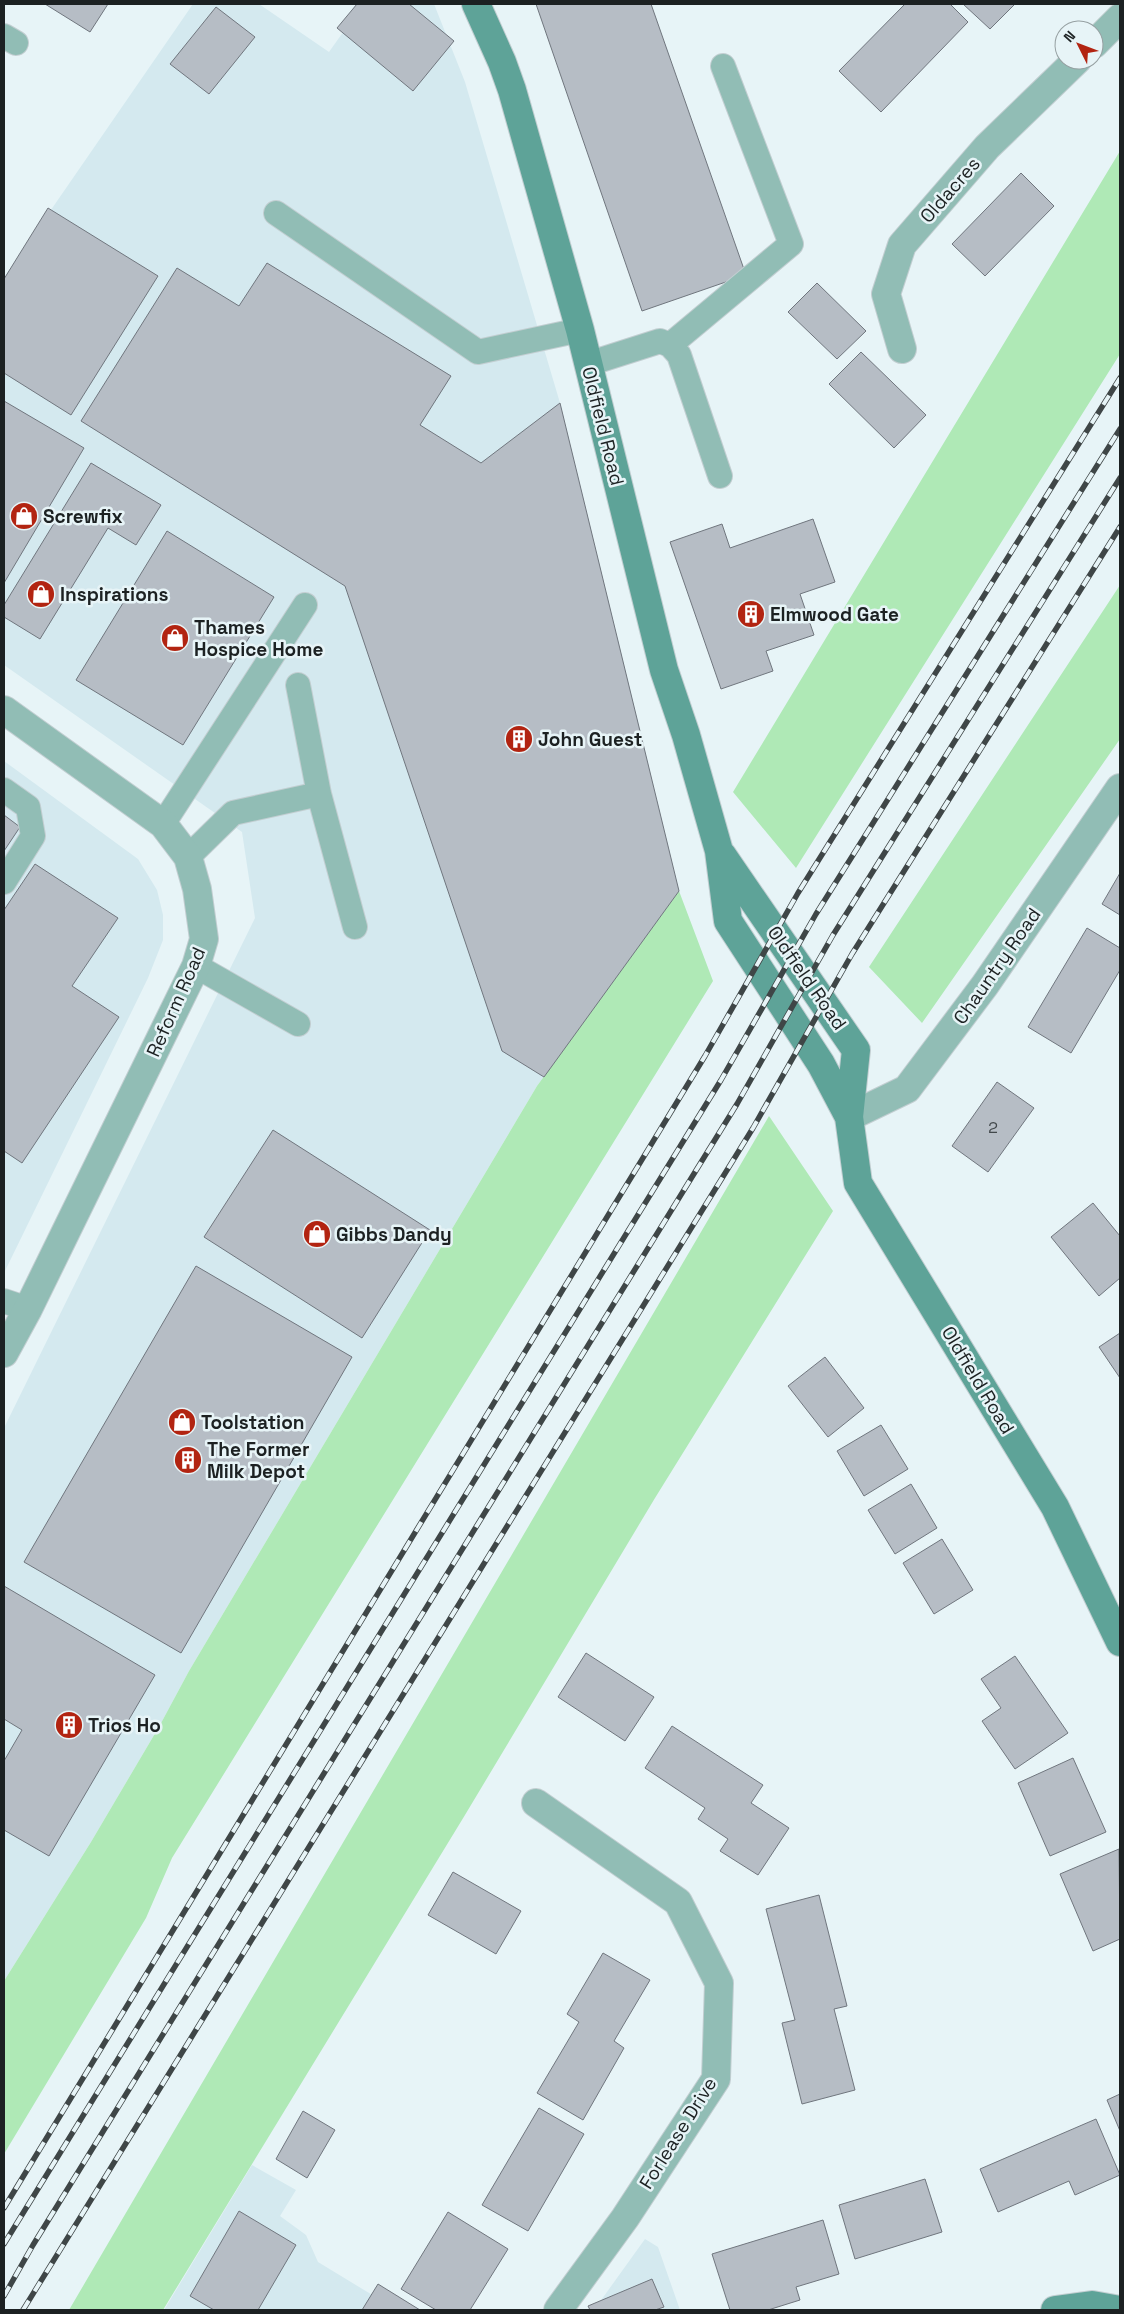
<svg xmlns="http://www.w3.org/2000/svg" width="1124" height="2314" viewBox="0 0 1124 2314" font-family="'Space Grotesk',sans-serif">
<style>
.built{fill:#d4e9ef}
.green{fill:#afe9b6}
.building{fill:#b6bdc5;stroke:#70767e}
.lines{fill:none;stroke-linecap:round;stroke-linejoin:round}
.lane-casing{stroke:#c2ced1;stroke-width:26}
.street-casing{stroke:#c2ced1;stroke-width:30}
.secondary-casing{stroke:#c2ced1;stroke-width:30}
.lane{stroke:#91bdb5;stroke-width:24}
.street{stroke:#91bdb5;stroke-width:28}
.secondary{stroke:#5ea398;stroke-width:28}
.rail-casing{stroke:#3f4647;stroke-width:5.5}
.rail{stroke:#e7f4f7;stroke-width:4;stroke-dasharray:11;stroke-linecap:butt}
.labels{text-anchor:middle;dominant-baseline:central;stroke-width:5;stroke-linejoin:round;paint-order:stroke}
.number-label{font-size:16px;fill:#42484b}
.street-label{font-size:19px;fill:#1c2122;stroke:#e7f4f7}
.poi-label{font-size:19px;font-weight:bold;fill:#1c2122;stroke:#e7f4f7;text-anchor:start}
</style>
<rect width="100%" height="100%" fill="#e7f4f7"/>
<path class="built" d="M193,4h66l70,48 34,-48h71l31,78 95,321 119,488 -142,195 -348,585 -29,54 -69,117 -87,139v-553l251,-510 -13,-86 -238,-167v-387z
M4,761l134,98 19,31 6,25v25l-15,38 -144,295z
M252,2165l44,25 -16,26 26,19 12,27 79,48h-233z
M645,2239l13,8 22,63h-86z"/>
<path class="green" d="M1120,151v203l-324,514 -63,-76z
M1120,585v154l-198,284 -53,-56z
M679,891l34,90 -541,877 -26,60 -142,236v-173l87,-139 69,-117 29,-54 348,-585z
M769,1116l64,95 -178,287 -190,317 -302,495h-94z"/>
<path class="building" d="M45,4h63l-18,28z
M357,4h52l45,37 -41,50 -76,-63z
M536,4h115l95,271 -104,36z
M905,4h45l18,18 -87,90 -42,-41z
M963,4h52l-25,25z
M216,7l39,30 -46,57 -39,-30z
M1021,173l33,33 -69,70 -33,-32z
M48,208l110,68 -87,139 -67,-42v-94z
M267,263l184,113 -31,49 61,38 79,-60 119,488 -135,186 -42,-26 -157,-465 -264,-165 96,-153 62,38z
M817,283l49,48 -29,28 -49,-47z
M861,352l65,63 -32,33 -65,-64z
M4,401l80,47 -80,135z
M91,463l70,42 -25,40 -28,-17 -68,111 -36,-22v-12z
M813,519l22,63 -35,12 14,41 -48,16 7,20 -52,18 -51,-147 52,-18 8,24z
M167,531l107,66 -91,148 -107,-65z
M4,815l16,12 -16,24z
M35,864l83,54 -46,68 47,31 -97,146 -18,-12v-241z
M1120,873v42l-18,-11z
M1087,928l33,20v22l-49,83 -43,-26z
M997,1082l37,26 -46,64 -36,-26z
M273,1130l157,100 -68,108 -158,-101z
M1093,1203l27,33v42l-21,18 -48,-59z
M196,1266l156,91 -171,296 -157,-91z
M1120,1333v45l-21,-31z
M825,1357l39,51 -36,29 -40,-51z
M881,1425l27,44 -44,27 -27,-45z
M911,1484l26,44 -42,26 -27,-44z
M942,1539l31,51 -39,24 -31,-51z
M4,1586l151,89 -106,181 -45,-26v-69l18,-31 -18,-11z
M586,1653l68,44 -29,44 -67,-44z
M1015,1656l53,77 -53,36 -33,-48 19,-13 -20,-29z
M672,1726l91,59 -12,18 38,25 -31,47 -38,-24 8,-12 -30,-20 7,-11 -60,-40z
M1073,1758l33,74 -56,24 -32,-73z
M1119,1849l1,90 -27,12 -33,-77z
M453,1872l68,39 -25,43 -68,-39z
M819,1895l28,111 -13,3 21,81 -53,14 -20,-81 13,-3 -29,-111z
M603,1953l47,27 -36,61 10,7 -41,72 -46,-27 42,-71 -12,-8z
M1120,2094v37l-13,-31z
M539,2108l45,26 -56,97 -46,-26z
M303,2111l32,19 -28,48 -31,-19z
M1096,2119l24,56 -45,20 -6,-14 -71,31 -18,-43z
M925,2179l17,53 -87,27 -16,-54z
M239,2211l57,34 -38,65h-44l-24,-14z
M448,2212l60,37 -38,61h-34l-35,-21z
M823,2220l16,54 -43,13 4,13 -32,10h-38l-18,-56z
M652,2279l12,28 -9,3h-65l-2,-4z
M378,2284l42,26h-58z"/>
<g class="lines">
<defs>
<path id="lane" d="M4,36l12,7
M276,213l202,139 102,-22
M670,345l121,-101 -68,-178
M588,364l72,-23 10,4 9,10 41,121
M298,685l21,109 36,133
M4,790l24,17 5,29 -29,46
M163,824l142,-219
M188,857l45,-44 86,-19
M196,966l102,58
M4,1301l24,8"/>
<path id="street" d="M1094,44l26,-26
M902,349l-16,-55 16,-49 85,-98 90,-87
M4,710l159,114 25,33 9,32 7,50 -8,27 -168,343 -24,44
M849,1117l58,-28 78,-104 135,-197
M536,1803l142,99 41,81 -3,96 -91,139 -67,92"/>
<path id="secondary" d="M476,4l26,58 10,28 68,240 84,340 22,65 33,116 9,70 93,143 28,53
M722,855l134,195 -7,67 9,66 197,324 65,135
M1055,2310l37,-5 28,5"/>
</defs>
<use href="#lane" class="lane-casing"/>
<use href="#street" class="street-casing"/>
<use href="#secondary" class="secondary-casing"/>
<use href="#lane" class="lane"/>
<use href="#street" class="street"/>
<use href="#secondary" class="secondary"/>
<defs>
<path id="rail" d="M4,2208l701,-1152 93,-163 322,-515
M4,2244l717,-1164 95,-166 304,-485
M4,2296l29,-51 704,-1141 96,-169 287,-457
M23,2310l730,-1182 99,-174 268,-427"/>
</defs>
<use href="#rail" class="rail-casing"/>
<use href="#rail" class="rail"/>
</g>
<defs>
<symbol id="shop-disc" viewBox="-11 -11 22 22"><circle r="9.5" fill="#b22411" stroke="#e7f4f7"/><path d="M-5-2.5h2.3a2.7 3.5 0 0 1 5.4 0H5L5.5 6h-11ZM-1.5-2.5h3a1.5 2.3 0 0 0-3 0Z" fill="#fff"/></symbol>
<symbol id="building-disc" viewBox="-11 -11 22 22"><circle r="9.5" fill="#b22411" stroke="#e7f4f7"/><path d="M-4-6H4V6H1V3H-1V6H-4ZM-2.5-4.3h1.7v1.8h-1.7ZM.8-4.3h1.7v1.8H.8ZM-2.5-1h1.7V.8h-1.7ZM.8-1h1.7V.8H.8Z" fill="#fff"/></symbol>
</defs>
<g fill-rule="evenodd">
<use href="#shop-disc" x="8" y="500" width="32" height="32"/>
<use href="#shop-disc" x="25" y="578" width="32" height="32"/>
<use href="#building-disc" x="735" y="598" width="32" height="32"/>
<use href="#shop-disc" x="159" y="622" width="32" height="32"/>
<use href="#building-disc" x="503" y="723" width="32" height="32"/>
<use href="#shop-disc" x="301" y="1218" width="32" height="32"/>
<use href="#shop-disc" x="166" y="1406" width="32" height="32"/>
<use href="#building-disc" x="172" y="1444" width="32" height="32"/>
<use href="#building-disc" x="53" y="1709" width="32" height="32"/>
</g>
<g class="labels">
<g class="number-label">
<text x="993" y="1127">2</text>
</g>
<g class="street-label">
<text transform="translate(950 190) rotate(-49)">Oldacres</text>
<text transform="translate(603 426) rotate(76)">Oldfield Road</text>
<text transform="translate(997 966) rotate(-55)">Chauntry Road</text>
<text transform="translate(807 978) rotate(55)">Oldfield Road</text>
<text transform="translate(176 1002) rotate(-66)">Reform Road</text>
<text transform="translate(978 1380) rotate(59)">Oldfield Road</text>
<text transform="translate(678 2133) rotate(-58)">Forlease Drive</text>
</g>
<g class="poi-label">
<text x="43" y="516">Screwfix</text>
<text x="60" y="594">Inspirations</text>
<text x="770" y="614">Elmwood Gate</text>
<text x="194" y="627">Thames<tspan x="194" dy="22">Hospice Home</tspan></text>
<text x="538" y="739">John Guest</text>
<text x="336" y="1234">Gibbs Dandy</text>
<text x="201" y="1422">Toolstation</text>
<text x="207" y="1449">The Former<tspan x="207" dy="22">Milk Depot</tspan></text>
<text x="88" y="1725">Trios Ho</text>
</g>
</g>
<rect width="1124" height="2314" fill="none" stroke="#1c2122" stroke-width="10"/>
<g transform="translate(1079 45) rotate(312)"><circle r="24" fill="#e7f4f7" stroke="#96a0a2"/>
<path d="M0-4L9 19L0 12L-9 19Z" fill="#b22411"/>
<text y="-8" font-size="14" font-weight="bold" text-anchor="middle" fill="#1c2122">N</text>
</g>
</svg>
